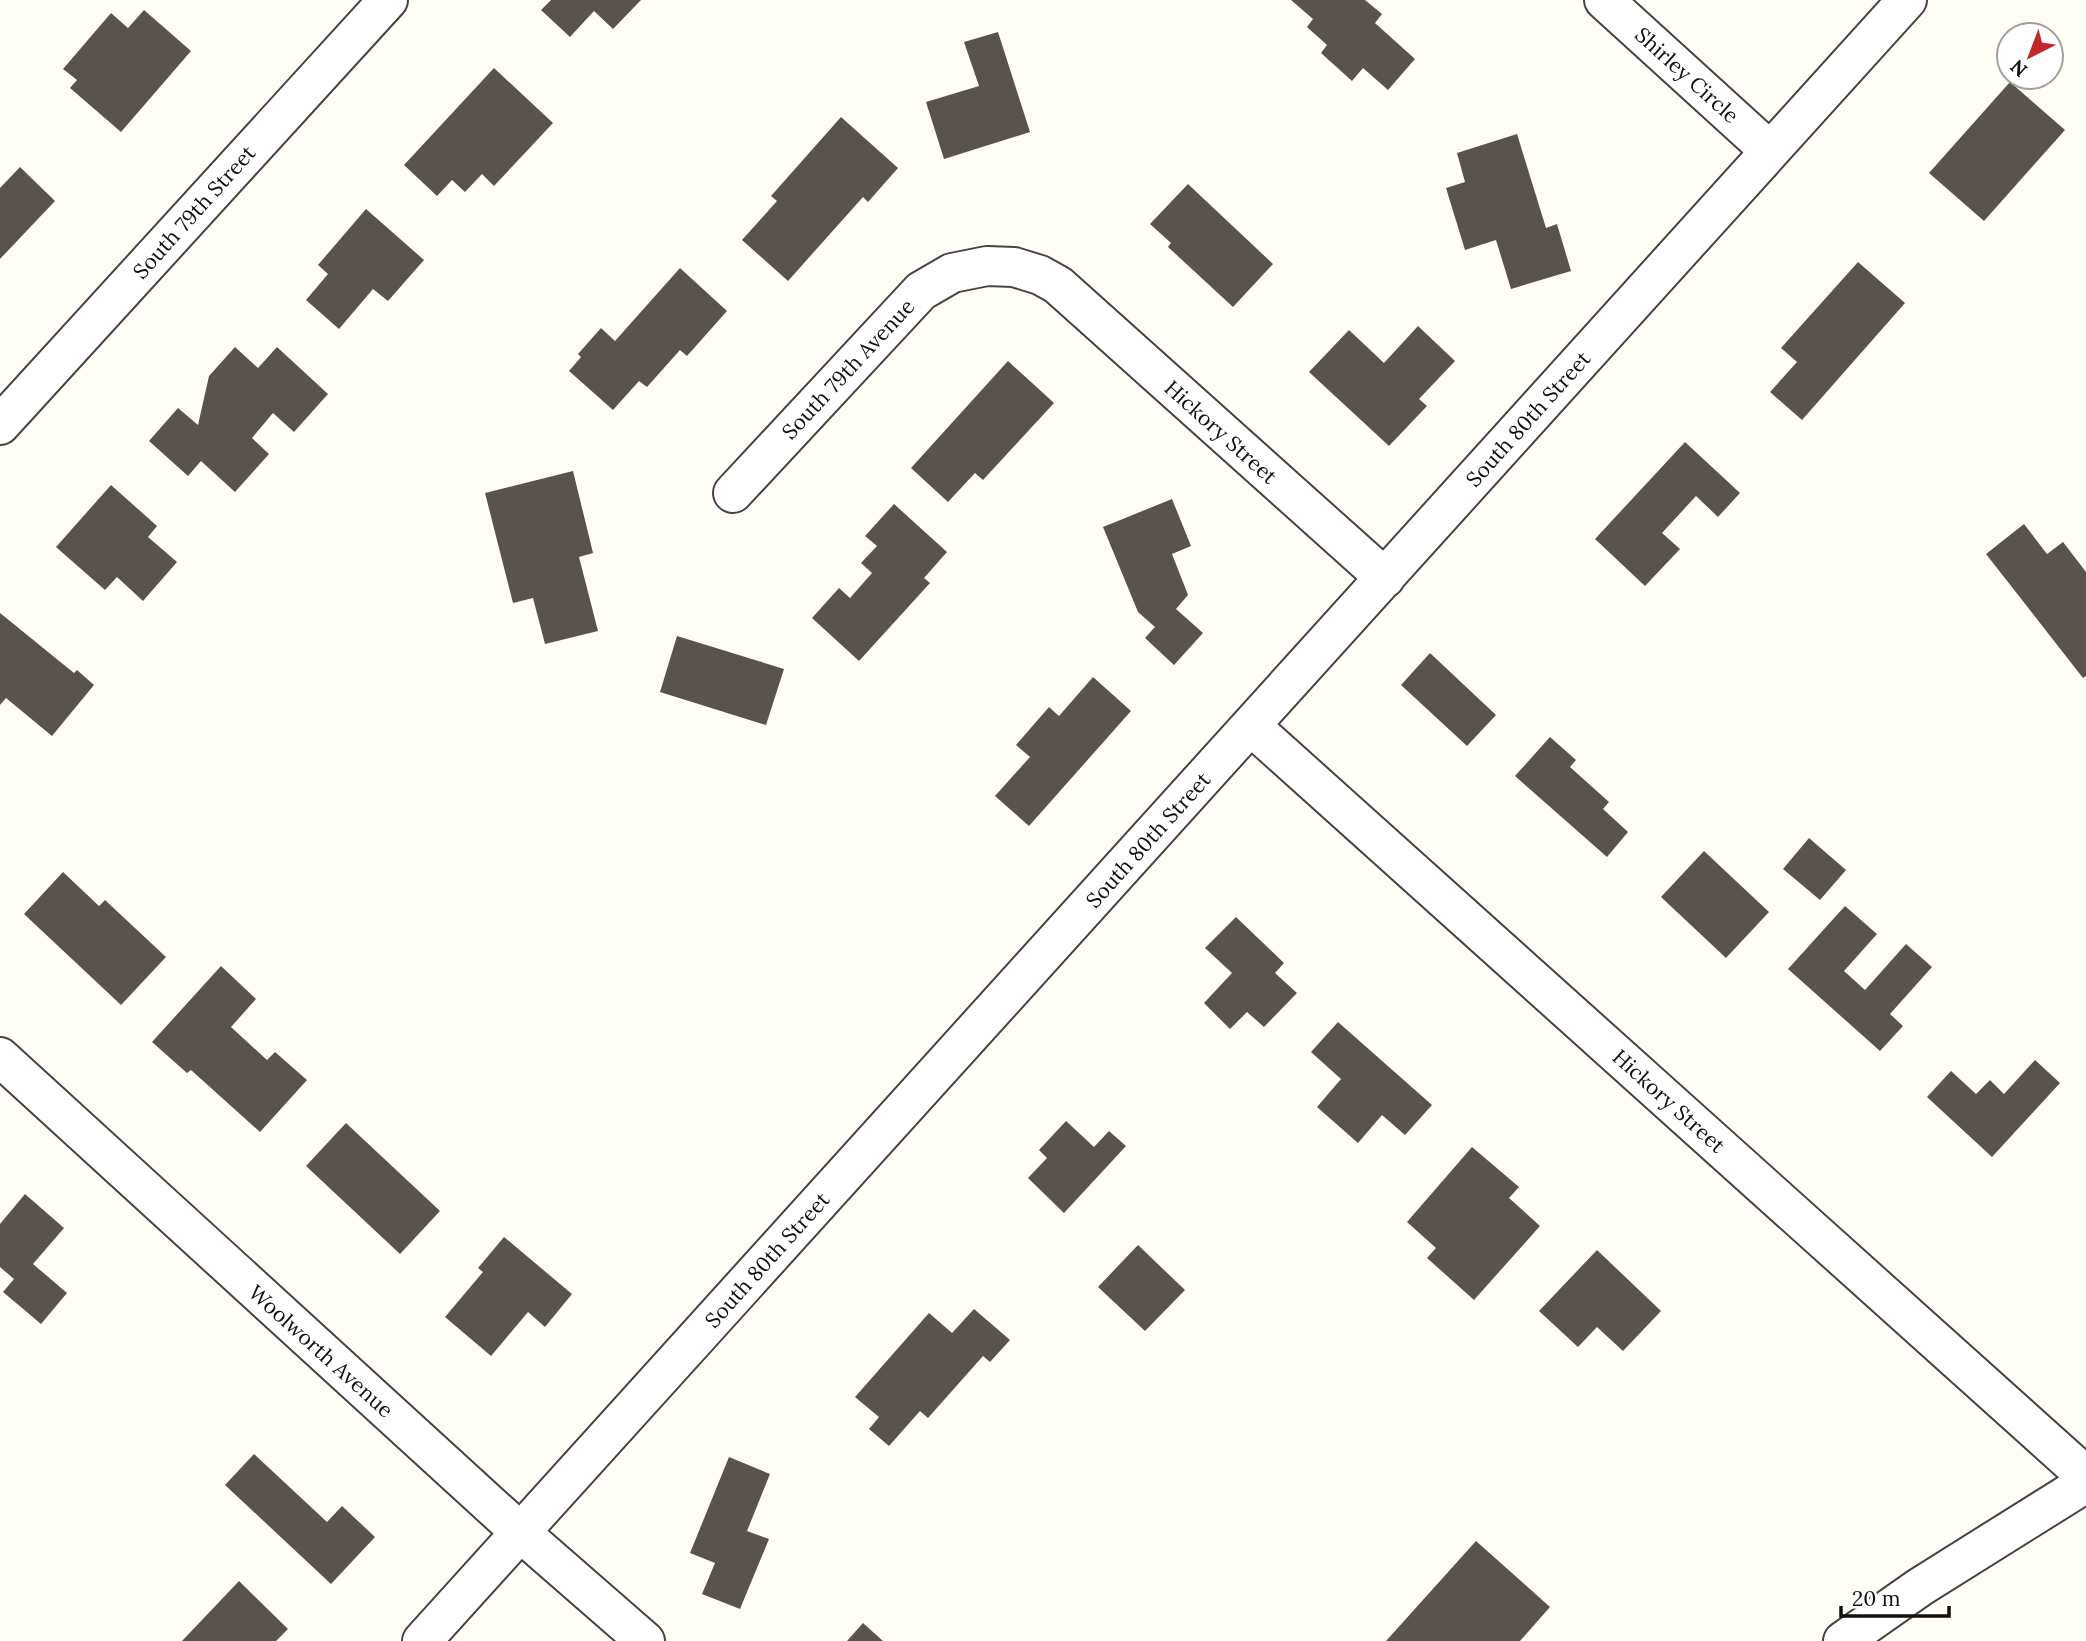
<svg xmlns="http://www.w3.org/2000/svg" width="2086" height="1641" viewBox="0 0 2086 1641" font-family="Lora,serif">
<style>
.building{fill:#5a524d}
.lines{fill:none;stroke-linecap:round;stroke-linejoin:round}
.minor-casing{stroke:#444;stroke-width:42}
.minor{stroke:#fff;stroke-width:38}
.labels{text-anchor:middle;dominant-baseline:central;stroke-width:7;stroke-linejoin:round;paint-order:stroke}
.street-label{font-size:21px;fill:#111;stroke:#fff}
</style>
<rect width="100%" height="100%" fill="#fffdf5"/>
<path class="building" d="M551,0h90l-28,29 -19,-18 -24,26 -29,-27z
M1291,0h74l17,14 -7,9 40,36 -27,31 -25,-22 -11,13 -31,-28 6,-8 -20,-18 6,-8z
M144,10l47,41 -70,81 -51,-44 7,-8 -14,-11 48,-56 17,15z
M998,32l32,100 -86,27 -18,-57 53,-16 -15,-44z
M494,68l59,55 -59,63 -12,-12 -17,18 -13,-12 -15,16 -33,-31z
M2010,82l55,48 -81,91 -55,-48z
M841,117l57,51 -30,34 -5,-5 -75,84 -46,-41 35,-39 -6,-5z
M1517,134l29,94 11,-4 14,47 -60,18 -15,-49 -31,10 -19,-62 19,-6 -8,-29z
M20,167l35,34 -55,58v-71z
M1188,184l85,80 -40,43 -65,-60 3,-4 -21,-19z
M366,209l58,51 -36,41 -15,-12 -34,40 -33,-29 22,-26 -10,-9z
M1858,262l47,41 -103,117 -32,-28 27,-30 -16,-14z
M680,268l47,43 -40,45 -7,-6 -33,37 -8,-6 -26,29 -44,-39 12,-14 -3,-3 23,-26 14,13z
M1418,326l37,35 -36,38 8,7 -38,40 -80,-74 40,-42 35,33z
M235,347l23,21 19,-21 51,47 -34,38 -21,-19 -21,25 17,16 -34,38 -34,-31 -13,15 -39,-35 29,-33 20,17 11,-49z
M1008,361l46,42 -71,77 -8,-7 -27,29 -37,-34z
M1685,442l55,51 -22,24 -22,-21 -34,37 18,16 -35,37 -50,-47z
M573,471l20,82 -14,4 19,74 -53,13 -12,-46 -20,5 -28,-110z
M111,485l46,41 -9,11 29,25 -34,39 -26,-24 -12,13 -49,-43z
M1172,499l19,47 -19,8 16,41 -12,14 27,24 -29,32 -29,-27 10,-11 -17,-15 -35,-85z
M894,504l53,48 -23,26 6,5 -71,78 -47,-43 27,-30 11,10 22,-25 -11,-10 16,-17 -12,-10z
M2024,524l23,30 16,-12 23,30v104l-3,2 -97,-124z
M0,613l74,60 3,-3 17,15 -42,51 -46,-38 -6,7z
M677,636l107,33 -18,56 -106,-33z
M1430,653l66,62 -29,31 -66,-61z
M1093,677l38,34 -102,115 -34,-30 35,-39 -14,-12 33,-38 10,9z
M1550,737l26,23 -6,7 39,35 -6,7 25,23 -21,25 -92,-81z
M1809,838l37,32 -26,30 -37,-31z
M1704,851l65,61 -43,46 -65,-61z
M63,872l36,34 6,-6 61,57 -45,48 -97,-91z
M1845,906l32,28 -33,37 21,19 41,-46 26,23 -42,47 13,12 -23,25 -92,-82z
M1236,917l48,46 -9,10 22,20 -33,34 -17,-15 -17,17 -26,-26 28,-30 -27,-25z
M221,966l35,33 -25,28 36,33 8,-8 32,28 -47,52 -69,-62 -4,3 -35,-31z
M1338,1022l94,83 -27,30 -23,-20 -24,28 -41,-36 24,-28 -30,-27z
M2035,1060l25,23 -68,74 -65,-60 24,-26 25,23 14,-14 14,14z
M1066,1121l28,26 15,-16 17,15 -62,67 -36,-35 19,-20 -8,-8z
M346,1123l94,88 -40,43 -94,-88z
M1472,1147l47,40 -10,11 31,28 -66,74 -47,-42 9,-10 -29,-26z
M25,1194l39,34 -31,36 34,29 -26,31 -38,-32 11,-13 -14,-12v-43z
M504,1237l68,57 -27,33 -17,-15 -37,44 -46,-39 38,-45 -5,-4z
M1138,1245l47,45 -40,41 -47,-44z
M1597,1250l64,61 -38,40 -26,-24 -19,20 -39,-36z
M974,1309l36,31 -20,22 -7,-6 -55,62 -8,-7 -31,35 -20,-17 10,-12 -24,-20 74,-84 23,20z
M254,1454l73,68 15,-16 33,31 -44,47 -106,-99z
M729,1457l41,17 -23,57 22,8 -29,70 -38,-15 13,-31 -25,-10z
M1476,1541l74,66 -30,34h-134z
M239,1581l49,48 -12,12h-94z
M863,1623l20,18h-36z"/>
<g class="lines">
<defs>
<path id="minor" d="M1604,0l166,151
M0,425l388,-425
M733,493l188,-202 31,-18 35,-7 27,1 26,8 18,10 327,293
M1251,726l835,750
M0,1057l520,475 125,109
M422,1641l1485,-1641
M1843,1641l77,-54 166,-104"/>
</defs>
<use href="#minor" class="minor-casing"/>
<use href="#minor" class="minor"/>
</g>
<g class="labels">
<g class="street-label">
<text transform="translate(1687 75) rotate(42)">Shirley Circle</text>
<text transform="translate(194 212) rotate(-48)">South 79th Street</text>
<text transform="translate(848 369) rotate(-47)">South 79th Avenue</text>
<text transform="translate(1528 419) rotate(-48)">South 80th Street</text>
<text transform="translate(1221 432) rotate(42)">Hickory Street</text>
<text transform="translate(1148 840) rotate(-48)">South 80th Street</text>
<text transform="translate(1669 1101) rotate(42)">Hickory Street</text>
<text transform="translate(767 1260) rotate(-48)">South 80th Street</text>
<text transform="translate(321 1351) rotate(42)">Woolworth Avenue</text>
</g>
</g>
<g transform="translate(2030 56) rotate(222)"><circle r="33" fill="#ffffff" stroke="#a0a0a0" stroke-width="2"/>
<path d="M0-5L12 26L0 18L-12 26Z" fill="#c4262e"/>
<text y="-10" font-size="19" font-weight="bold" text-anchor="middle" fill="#111111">N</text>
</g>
<path d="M1841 1606v10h108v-10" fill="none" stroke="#111111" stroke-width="3.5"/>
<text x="1852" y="1606" font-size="21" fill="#111111" stroke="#ffffff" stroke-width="5" paint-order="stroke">20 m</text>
</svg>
